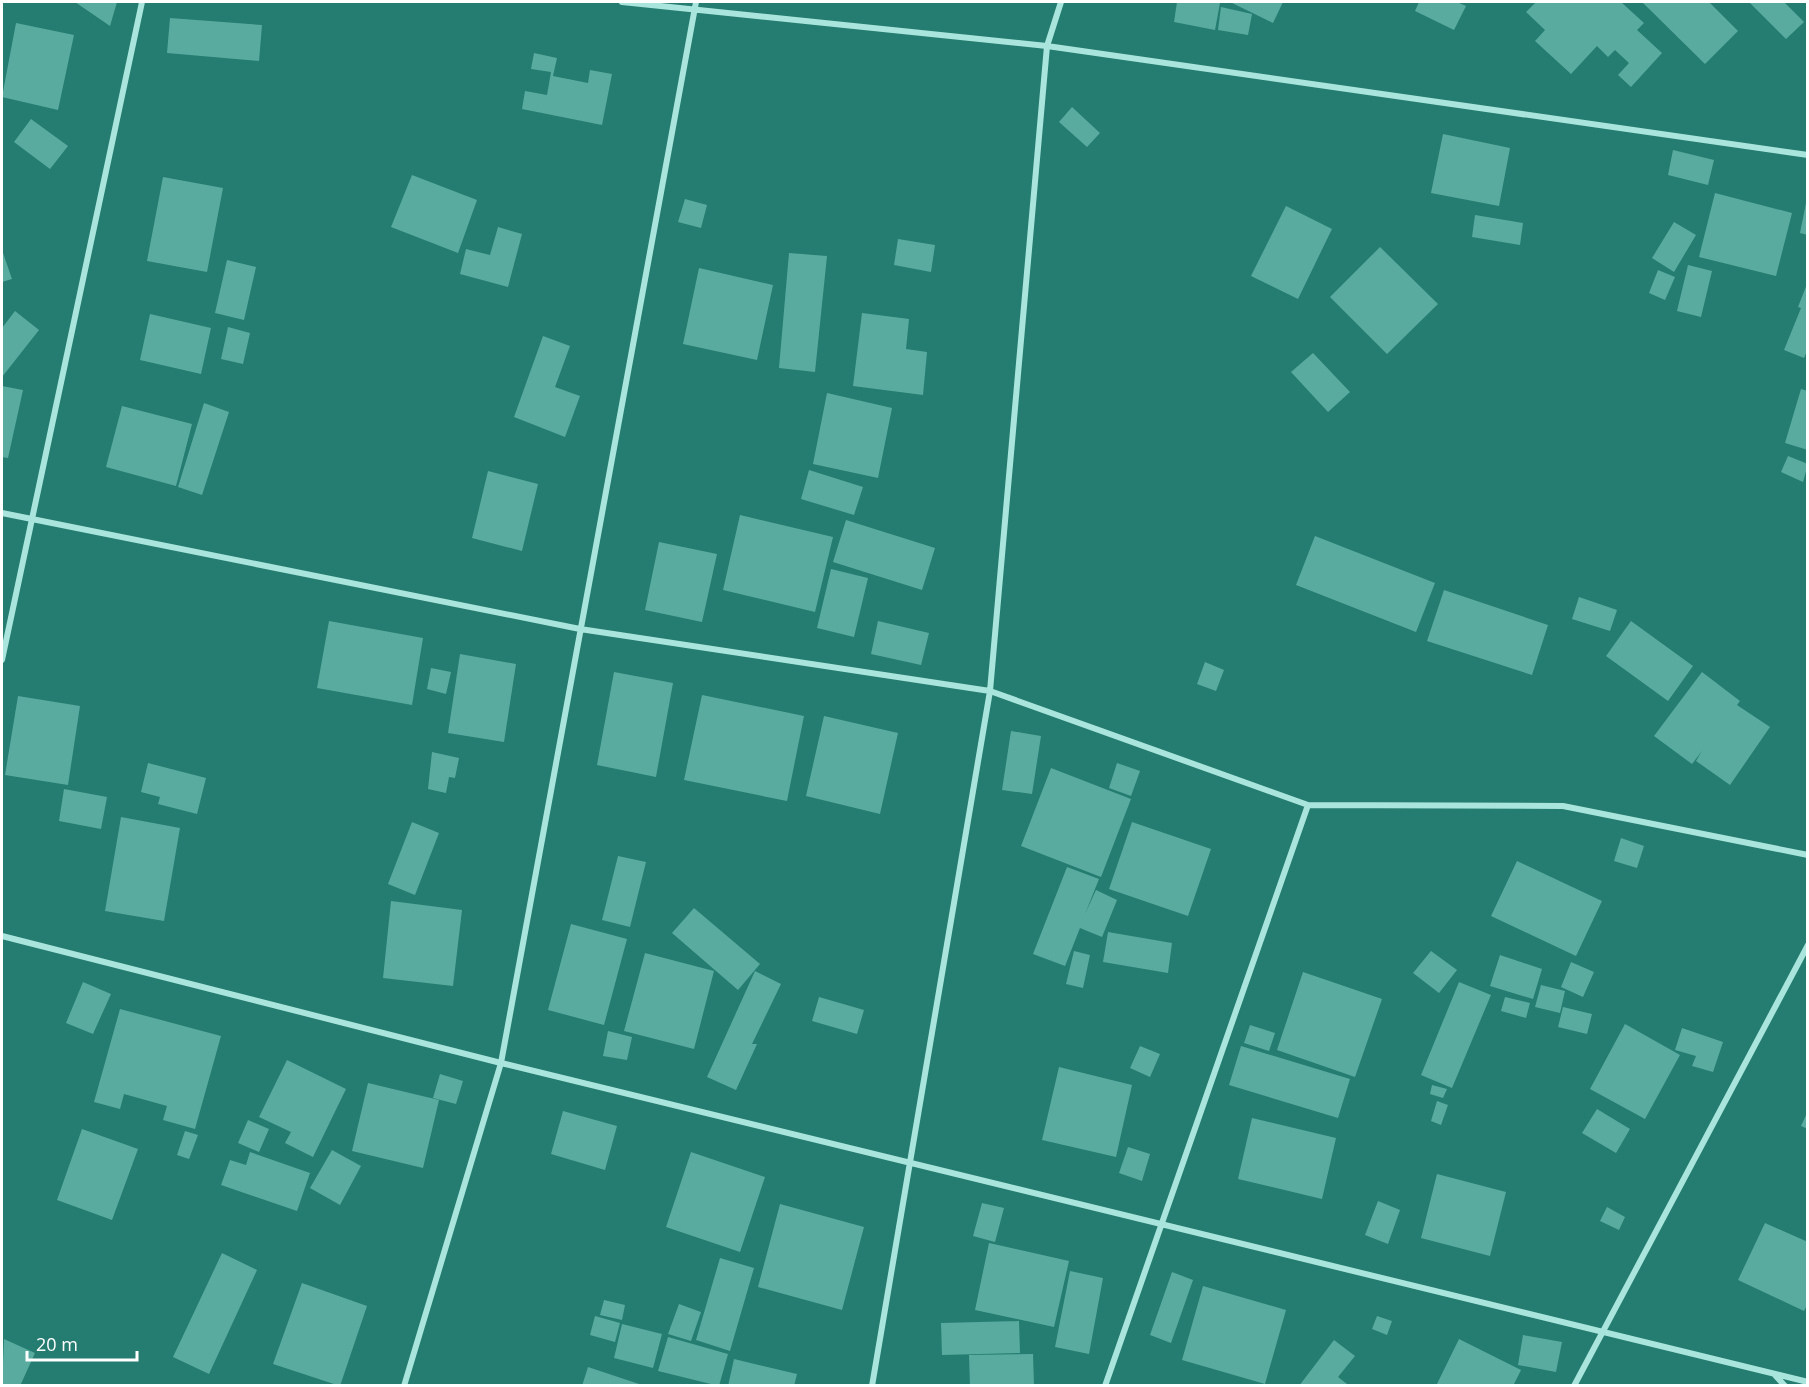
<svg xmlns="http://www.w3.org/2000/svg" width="1809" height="1387" viewBox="0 0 1809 1387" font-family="'Open Sans',sans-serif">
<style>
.building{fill:#59ab9f}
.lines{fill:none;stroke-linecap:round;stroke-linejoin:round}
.street{stroke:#a9e5dc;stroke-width:6}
</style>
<rect width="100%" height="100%" fill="#257c70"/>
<path class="building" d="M75,2h42l-7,24z
M1177,2l43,1 -5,27 -41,-8z
M1230,2h53l-10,21z
M1419,2h38l9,4 -12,24 -39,-19z
M1536,2h85l23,21 -7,7 25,23 -31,34 -13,-12 11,-12 -14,-13 -7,7 -11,-11 -26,28 -36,-33 10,-11 -19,-18z
M1642,2h67l29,29 -33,33z
M1749,2h35l20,20 -18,17z
M1221,7l31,7 -4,21 -30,-5z
M170,18l92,7 -3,36 -92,-8z
M16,23l58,12 -16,75 -56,-13z
M534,53l23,5 -4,18 35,7 2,-13 22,4 -10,51 -80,-16 3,-18 22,4 4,-23 -20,-3z
M1072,107l28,26 -13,14 -28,-25z
M31,119l37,27 -18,23 -36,-27z
M1443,134l67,14 -11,58 -68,-13z
M1673,150l41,10 -6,25 -40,-10z
M412,175l65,25 -19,53 -67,-26z
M163,177l60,11 -16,84 -60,-11z
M1715,193l77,20 -16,63 -77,-19z
M685,199l22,6 -6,23 -23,-6z
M1806,203l2,1v31l-8,-2z
M1286,206l46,23 -34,70 -47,-23z
M1475,215l48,8 -3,22 -48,-8z
M1674,222l22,13 -22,37 -22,-14z
M498,227l24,7 -14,53 -48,-13 6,-25 24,6z
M898,239l37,6 -4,27 -37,-7z
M1380,247l58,57 -51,50 -57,-57z
M2,250l10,29 -10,3z
M789,253l38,3 -12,116 -36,-4z
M227,260l29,7 -12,53 -29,-7z
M1688,265l24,6 -11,46 -24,-6z
M699,268l74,17 -16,75 -74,-16z
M1658,270l17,7 -10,23 -16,-7z
M1807,284l1,65 -4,9 -20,-8 17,-42 -3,-1z
M15,311l24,19 -37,47v-49z
M862,313l47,6 -3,30 21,3 -4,43 -70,-9z
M150,314l61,14 -10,46 -61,-14z
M228,327l22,6 -7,31 -22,-5z
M543,336l27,10 -15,41 25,9 -15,41 -51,-20z
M1313,353l37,39 -22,20 -37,-40z
M2,386l21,4 -15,68 -6,-1z
M1801,389l7,2v59l-23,-7z
M827,393l65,15 -14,70 -65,-14z
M204,403l25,9 -27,83 -24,-8z
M122,406l70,18 -16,62 -70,-19z
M1788,456l20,8 -5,18 -22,-10z
M809,470l54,17 -9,28 -53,-16z
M488,471l50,13 -16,67 -50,-13z
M740,515l93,22 -18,75 -92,-22z
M846,520l89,28 -13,42 -89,-28z
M1315,536l120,47 -19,49 -120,-47z
M659,542l58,12 -15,68 -57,-12z
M831,569l37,9 -14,59 -37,-9z
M1444,590l104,35 -16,50 -105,-34z
M1579,597l38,13 -7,21 -38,-12z
M329,621l94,17 -11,67 -95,-17z
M878,621l51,12 -8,32 -50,-11z
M1631,621l62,45 -25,35 -62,-45z
M460,654l56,10 -12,78 -56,-9z
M1205,662l19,8 -8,21 -19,-7z
M431,668l20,4 -5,22 -19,-5z
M614,672l59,11 -17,94 -59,-12z
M1702,672l38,29 -3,4 33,22 -40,58 -34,-24 6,-10 -10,13 -38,-28z
M702,695l102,21 -17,85 -103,-21z
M18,696l62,10 -12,79 -63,-10z
M824,716l74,17 -18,81 -74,-18z
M1011,731l30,5 -9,58 -30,-4z
M432,752l27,6 -4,20 -6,-1 -3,16 -18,-4z
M148,763l58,15 -9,36 -39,-10 2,-7 -19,-5z
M1117,763l23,8 -9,25 -22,-8z
M1051,768l80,31 -30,78 -80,-31z
M64,789l43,8 -6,32 -42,-8z
M121,817l59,11 -16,93 -59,-10z
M412,822l27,11 -24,62 -27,-11z
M1132,822l79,27 -23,67 -79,-27z
M1621,838l23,8 -7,22 -23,-7z
M618,856l28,6 -16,65 -28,-7z
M1517,861l85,40 -26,55 -85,-40z
M1067,867l32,12 -14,35 11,-24 21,10 -15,37 -22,-9 -15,38 -32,-12z
M391,901l71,9 -9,76 -70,-8z
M694,908l66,56 -22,26 -66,-57z
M571,924l56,15 -23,86 -56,-15z
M1108,932l64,11 -4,30 -65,-11z
M1074,951l16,4 -7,33 -17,-4z
M1431,951l26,19 -18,23 -26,-20z
M645,953l69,18 -20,78 -70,-18z
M1500,955l42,14 -9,30 -43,-13z
M1571,962l23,10 -11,25 -22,-10z
M755,971l26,13 -29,60h5l-21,46 -29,-13z
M1303,972l79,27 -27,78 -78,-27z
M83,982l28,12 -18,40 -27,-11z
M1459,982l32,13 -39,93 -31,-13z
M1541,985l24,6 -5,22 -25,-6z
M819,997l45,13 -7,24 -45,-13z
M1505,997l25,6 -4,15 -25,-7z
M1563,1007l29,7 -5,20 -29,-7z
M120,1009l101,27 -26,93 -32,-9 4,-14 -43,-12 -4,15 -26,-7z
M1625,1024l55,31 -35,64 -55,-30z
M1250,1025l25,8 -6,18 -25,-8z
M1682,1028l41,14 -10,30 -21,-6 4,-10 -21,-6z
M608,1031l24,6 -5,23 -24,-4z
M1140,1046l20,8 -10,23 -20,-9z
M1241,1046l109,33 -12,39 -109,-33z
M287,1060l59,29 -33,68 -28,-14 6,-11 -32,-15z
M1059,1067l73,18 -16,72 -74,-17z
M440,1074l23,7 -7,23 -23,-6z
M368,1083l71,17 -16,68 -71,-17z
M1432,1085l15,4 -4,9 -13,-4z
M1437,1101l11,4 -7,20 -10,-4z
M1597,1109l33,20 -14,24 -34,-20z
M563,1111l54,15 -12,44 -54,-16z
M1808,1111v18l-7,-3z
M1252,1118l84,20 -14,61 -84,-20z
M248,1120l21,9 -10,23 -21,-9z
M82,1129l56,20 -26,71 -55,-20z
M185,1131l13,4 -9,24 -12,-4z
M1128,1147l22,7 -8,27 -23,-8z
M332,1150l29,16 -21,39 -30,-17z
M250,1152l60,21 -13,38 -76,-26 9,-25 16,5z
M691,1152l74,25 -25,75 -74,-25z
M1437,1174l69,18 -16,64 -69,-18z
M1378,1201l22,9 -12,34 -23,-9z
M982,1203l22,5 -9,34 -22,-6z
M780,1204l84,23 -22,83 -84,-23z
M1607,1207l18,10 -6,13 -19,-9z
M1765,1223l43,19v61l-4,8 -66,-31z
M989,1243l80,18 -15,66 -79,-17z
M222,1253l35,17 -48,104 -36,-17z
M720,1258l34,10 -24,83 -34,-11z
M1070,1271l33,7 -14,76 -34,-7z
M1172,1272l21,8 -22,63 -21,-8z
M302,1283l65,23 -27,80 -67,-22z
M1203,1286l83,24 -21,74 -83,-24z
M604,1300l21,5 -3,15 -22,-5z
M679,1304l22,8 -10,29 -23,-7z
M595,1316l25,7 -5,19 -25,-7z
M1377,1316l15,5 -5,14 -15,-6z
M1019,1321l1,32 -78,2 -1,-32z
M622,1324l40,10 -9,34 -39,-10z
M1523,1335l39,7 -6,30 -38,-7z
M668,1337l60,17 -9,32 -61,-15z
M4,1339l31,14 -15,33h-18z
M1459,1339l62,31 -8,16h-77z
M1334,1340l21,16 -17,21 9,7 -48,2z
M1033,1354l1,32h-64l-1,-31z
M734,1359l63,15 -3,12h-66z
M588,1367l54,18 -1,1h-59z"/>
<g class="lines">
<path class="street" d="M622,2l425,44 761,109
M2,513l578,116 410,62 318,114 255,1 245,49
M2,660l140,-658
M2,936l499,127 1307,319
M1775,1375l10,11
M404,1386l97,-323 195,-1061
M872,1386l118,-695 57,-645 14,-44
M1105,1386l203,-581
M1574,1386l234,-441"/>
</g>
<rect width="1809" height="1387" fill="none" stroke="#ffffff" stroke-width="6"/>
<path d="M27 1351v9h110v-9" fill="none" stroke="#ffffff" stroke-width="3"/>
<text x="36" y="1351" font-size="18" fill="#ffffff" stroke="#257c70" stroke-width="4.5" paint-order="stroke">20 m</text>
</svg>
